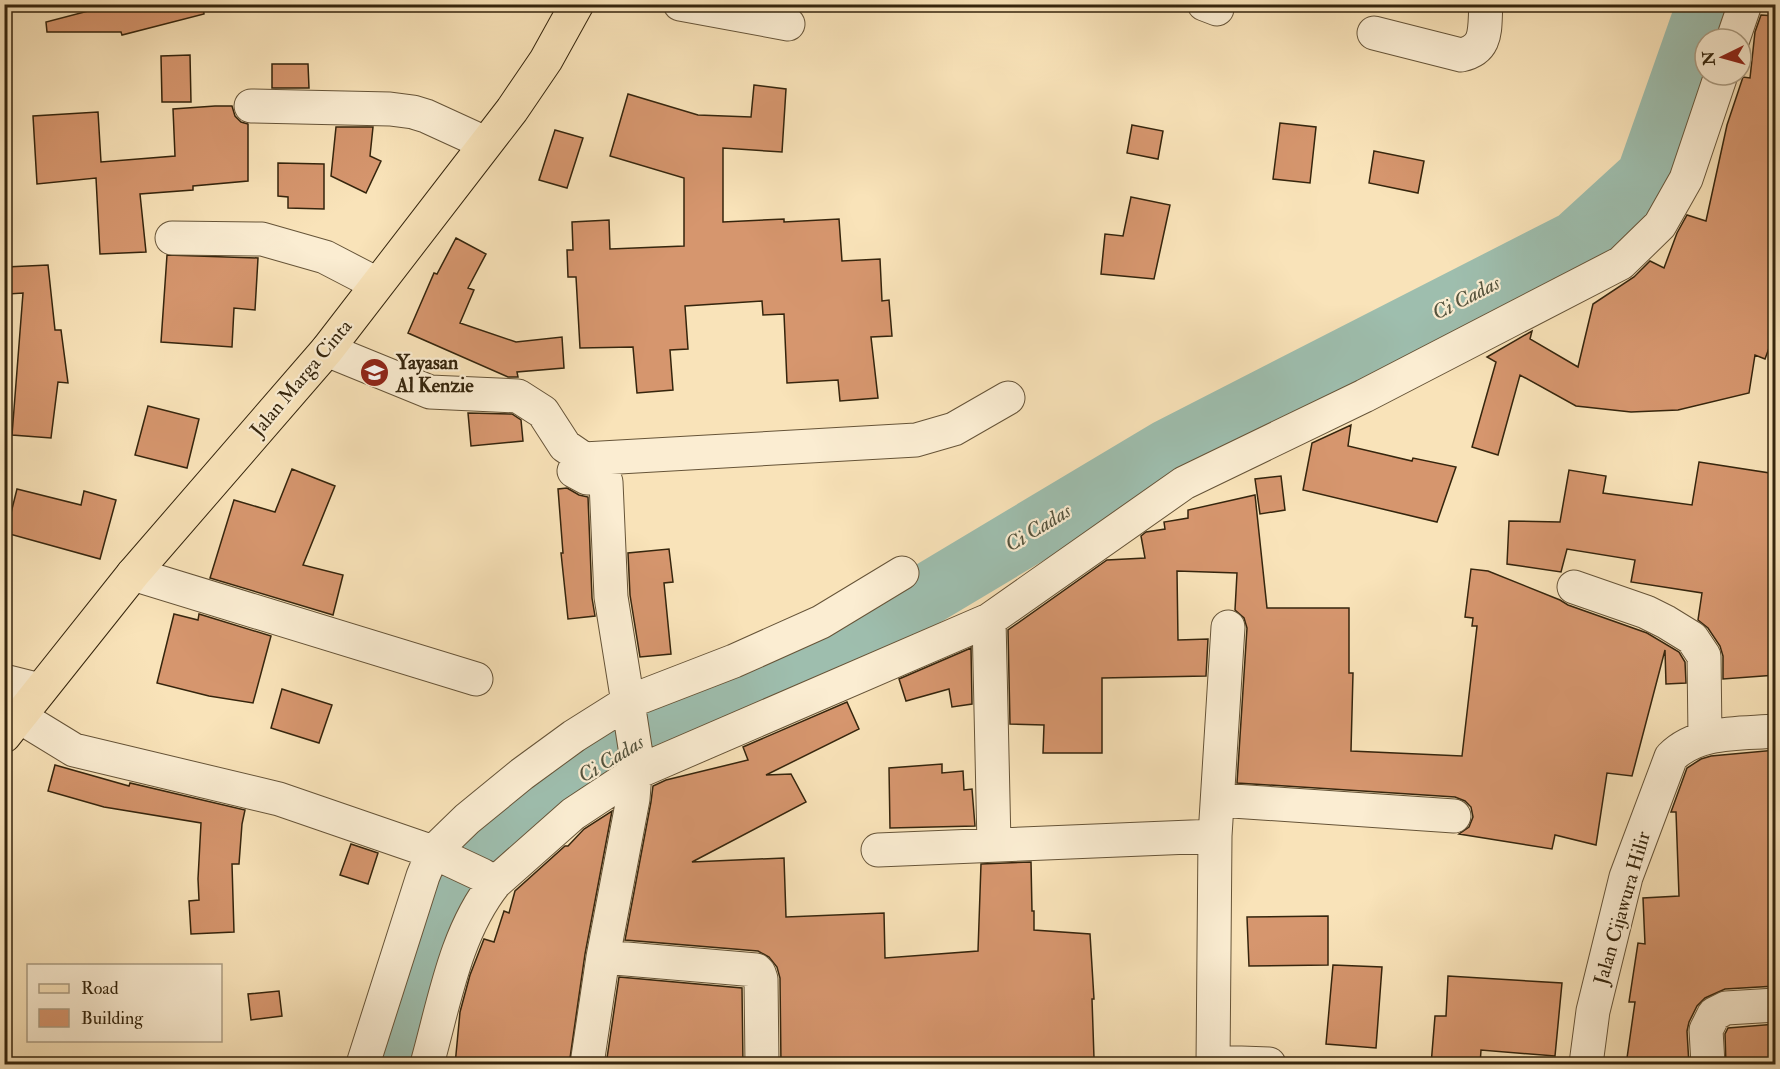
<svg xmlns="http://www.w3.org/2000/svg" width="1780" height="1069" viewBox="0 0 1780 1069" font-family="'IM FELL Double Pica',serif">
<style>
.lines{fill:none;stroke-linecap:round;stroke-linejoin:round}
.river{stroke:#9ebeae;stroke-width:62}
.building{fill:#d6966e;stroke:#35250d;stroke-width:1.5}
.street-casing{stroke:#665438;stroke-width:35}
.primary-casing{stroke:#35250d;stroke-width:35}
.street{stroke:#fbedd2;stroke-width:33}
.primary{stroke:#f9e3b9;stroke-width:33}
.labels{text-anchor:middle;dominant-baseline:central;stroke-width:4.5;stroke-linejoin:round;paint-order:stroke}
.poi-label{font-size:20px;font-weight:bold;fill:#35250d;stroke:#fbedd2;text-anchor:start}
.street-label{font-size:20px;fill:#35250d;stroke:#fbedd2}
.water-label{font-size:21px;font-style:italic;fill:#54533d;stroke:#fbedd2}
</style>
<rect width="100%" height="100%" fill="#f9e3b9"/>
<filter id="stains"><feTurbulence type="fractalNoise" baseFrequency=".00333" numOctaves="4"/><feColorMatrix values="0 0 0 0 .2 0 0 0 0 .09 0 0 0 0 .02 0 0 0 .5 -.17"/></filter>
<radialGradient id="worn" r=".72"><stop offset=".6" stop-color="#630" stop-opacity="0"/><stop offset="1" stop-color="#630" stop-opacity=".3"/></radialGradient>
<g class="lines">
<path class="river" d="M388,1064l13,-44 59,-171 192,-115 227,-111 289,-173 409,-209 70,-64 61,-173"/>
</g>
<path class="building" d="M115,4h88l1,10 -82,21 -1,-3h-74l-1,-10z
M1761,15l15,1v313l-11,30 -10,-4 -6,38 -71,17 -47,2 -55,-6 -56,-31 -22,80 -26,-8 24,-85 -9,-5 45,-26 -2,8 48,28 15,-63 41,-27 16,-16 14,7 13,-35 10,-18 19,6 21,-96 16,-48 7,1 5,-46z
M190,55l1,47h-29l-1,-46z
M272,64h36l1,24h-37z
M754,85l32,4 -4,63 -59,-4v74l61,-3v3l55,-3 3,42 38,-2 2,42 7,-1 3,36 -21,1 7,61 -38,3 -2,-21 -51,3 -3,-69 -21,1 -1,-14 -77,5 3,43 -18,1 3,40 -36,3 -4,-46 -53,1 -4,-71h-8l-1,-27h6l-1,-28 37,-2 1,29 74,-3v-68l-74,-22 18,-62 70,21 53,2z
M215,106h17l3,10 6,6 7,2v57l-55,5v4l-53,4 6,58 -46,2 -4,-76 -59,6 -4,-68 65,-4 3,50 74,-6 -2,-47z
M1280,123l36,4 -6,56 -37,-4z
M1132,125l31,6 -5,28 -31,-6z
M336,127h37l-3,29 11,5 -15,32 -35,-17z
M555,130l28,8 -16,50 -28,-8z
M1374,151l50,10 -6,32 -49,-10z
M278,163l46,1v45l-36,-1v-11l-10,-1z
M1131,197l39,8 -16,74 -53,-5 4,-40 18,2z
M456,238l30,16 -18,34 6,2 -14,33 56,19 46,-5 2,31 -47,4 1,5h-10l-100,-44 26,-60 3,1z
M167,255l91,3 -3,52 -21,-2 -2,39 -71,-5z
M48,265l7,65h6l7,53 -10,-1 -7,56 -39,-3 11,-142 -15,1 -2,-27z
M148,406l51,13 -12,49 -52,-13z
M468,413l44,1 9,6 2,21 -52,5z
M1351,425l-3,21 64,15 1,-3 43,9 -19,55 -134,-32 9,-47z
M1699,462l77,12v201l-53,4v-23l-3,-10 -12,-18 -10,-8 4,-27 -71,-11 4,-22 -68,-11 -6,23 -54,-8 2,-43 51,1 9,-52 37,6 -3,17 89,12z
M292,469l43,17 -32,79 40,10 -10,40 -123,-37 24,-78 41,12z
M1281,476l4,34 -25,4 -5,-35z
M567,488l12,7 9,2 4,101 3,18 -27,3 -7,-66h2l-5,-64z
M17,489l64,16 3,-14 32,9 -16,59 -94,-26z
M1255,495l12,113h82v65h4l-2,78 111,5 15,-130h-5l1,-8 -8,-1 6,-48 17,2 72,29 8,5 79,28 32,19 6,10 1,21 -20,1 -1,-34 -33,126 -25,-3 -11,72 -41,-10 -3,14 -93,-15 10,-7 4,-10 -2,-10 -6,-6 -10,-4 -218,-14 10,-155 -3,-10 -9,-8 2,-37 -60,-2 1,69 30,-1 -2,37 -104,2v75h-59l1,-28 -34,-1 -2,-94 99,-70 38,-2 -4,-22 5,-4 19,-3 -1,-7 24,-4v-8z
M669,549l4,33 -9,1 7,71 -31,3 -10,-62 -2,-42z
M174,614l24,6 1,-6 72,22 -18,67 -44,-7 -52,-13z
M971,648l1,56 -20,3 -3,-18 -43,12 -7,-22z
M282,689l50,16 -13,38 -48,-15z
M847,702l12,27 -93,46 25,-1 15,28 -114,60 92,-4 2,59 98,-4 1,45 93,-7 3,-87 50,-2 1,49h2v19l56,4 4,65h-2l2,59 -31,2v5h-282l-1,-87 -3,-11 -8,-10 -11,-6 -133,-11 26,-138 2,-16 13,-6 82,-20 -5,-13z
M1776,750v236l-51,3 -20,9 -8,8 -8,16 -2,9 2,34h-63l9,-63h-6l9,-59 7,1 -2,-46 36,-2 -3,-84h-5l16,-44 14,-9 10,-3z
M942,764v9l21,-2 1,19 8,-1 3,37 -85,2 -1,-60z
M55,765l74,21 1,-3 115,27 -3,14 -3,40h-7l2,68 -43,2 -2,-33 10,-1 -1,-21 3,-56 -97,-16 -56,-16z
M612,811l-27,143 -16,111h-114l5,-53 10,-37 14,-36 10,3 10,-31 5,2 6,-22 50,-45h3l16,-17z
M351,844l27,9 -10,31 -28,-9z
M1328,916v49l-79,1 -2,-49z
M1333,965l49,2 -6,81 -50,-4z
M1448,976l114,7 -7,73 -74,-6 -1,15h-49l4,-49h11z
M619,977l123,11 1,77h-137z
M279,991l3,25 -31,4 -3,-26z
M1776,1024v41h-50l-1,-31 3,-6z"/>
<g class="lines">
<defs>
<path id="street" d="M680,4l108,20
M1204,4l13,5
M1374,33l87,22c28,-6 23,-27 25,-51
M1733,39l12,-35
M251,106l139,3 23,3 13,4 59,27
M172,238l90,1 63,18 52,27
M327,350l103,42 88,4 25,16 22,34 19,13 332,-19 38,-11 54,-31
M574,471l13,7 17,-1 2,5 5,115 18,112 7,45 -1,19 -2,26 -30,158 -16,107
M133,574l343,105
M1574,587l72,25 20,10 26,16 12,18 1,81
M989,620l5,224
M4,681l36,9
M4,705l16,12 54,33 205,49 154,53 49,23 13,8
M1218,800l236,16
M878,850l337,-14
M603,957l153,13 3,3 2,6 1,85
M1213,1062l56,2
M363,1064l60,-188 10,-24 34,-33 55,-45 52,-38 54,-34 106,-41 87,-39 81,-49
M427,1064c17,-60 28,-131 68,-181l78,-69 62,-41 354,-153 195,-137 180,-87 257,-133 39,-38 26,-46 35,-104
M1213,1064l2,-228 13,-209
M1586,1064l7,-53 33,-134 45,-120c27,-27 69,-23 105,-26
M1708,1064l-2,-34 8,-16 12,-6 50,-3"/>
<path id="primary" d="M4,736l129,-162 194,-224 185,-240 34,-50 31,-56"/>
</defs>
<use href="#street" class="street-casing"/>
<use href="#primary" class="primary-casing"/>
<use href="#street" class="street"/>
<use href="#primary" class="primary"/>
</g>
<defs>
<symbol id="school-disc" viewBox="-11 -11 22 22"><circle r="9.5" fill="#8f2418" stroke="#fbedd2"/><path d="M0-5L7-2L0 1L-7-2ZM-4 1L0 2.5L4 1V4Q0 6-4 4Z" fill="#fff"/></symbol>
</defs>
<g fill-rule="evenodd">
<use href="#school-disc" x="358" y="356" width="33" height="33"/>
</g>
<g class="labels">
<g class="poi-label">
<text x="396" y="362">Yayasan<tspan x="396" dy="23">Al Kenzie</tspan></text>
</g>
<g class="street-label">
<text transform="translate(301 378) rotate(-50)">Jalan Marga Cinta</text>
<text transform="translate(1622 908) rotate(-74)">Jalan Cijawura Hilir</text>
</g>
<g class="water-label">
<text transform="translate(1466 298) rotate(-27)">Ci Cadas</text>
<text transform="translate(1038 528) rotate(-31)">Ci Cadas</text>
<text transform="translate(611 759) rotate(-31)">Ci Cadas</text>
</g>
</g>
<rect width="1780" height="1069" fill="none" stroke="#f9e3b9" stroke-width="24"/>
<rect x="6" y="6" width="1768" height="1057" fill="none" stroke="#35250d" stroke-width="3"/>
<rect x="12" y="12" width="1756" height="1045" fill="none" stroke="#35250d" stroke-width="1.5"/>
<rect x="27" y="964" width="195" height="78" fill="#fbedd2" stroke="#ac9d83" stroke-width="1.5"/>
<rect x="39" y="984" width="30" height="9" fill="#f9e3b9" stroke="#ac9d83" stroke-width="1.5"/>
<text x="81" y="994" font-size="18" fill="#35250d">Road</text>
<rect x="39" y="1009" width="30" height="18" fill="#d6966e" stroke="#ac9d83" stroke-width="1.5"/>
<text x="81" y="1024" font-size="18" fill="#35250d">Building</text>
<g transform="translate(1723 57) rotate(265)"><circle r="28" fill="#fbedd2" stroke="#ac9d83" stroke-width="1.5"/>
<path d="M0-4.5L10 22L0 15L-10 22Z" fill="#8f2418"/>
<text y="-9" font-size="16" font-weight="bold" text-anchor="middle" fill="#35250d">N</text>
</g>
<rect width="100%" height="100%" filter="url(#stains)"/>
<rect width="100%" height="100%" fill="url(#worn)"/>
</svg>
